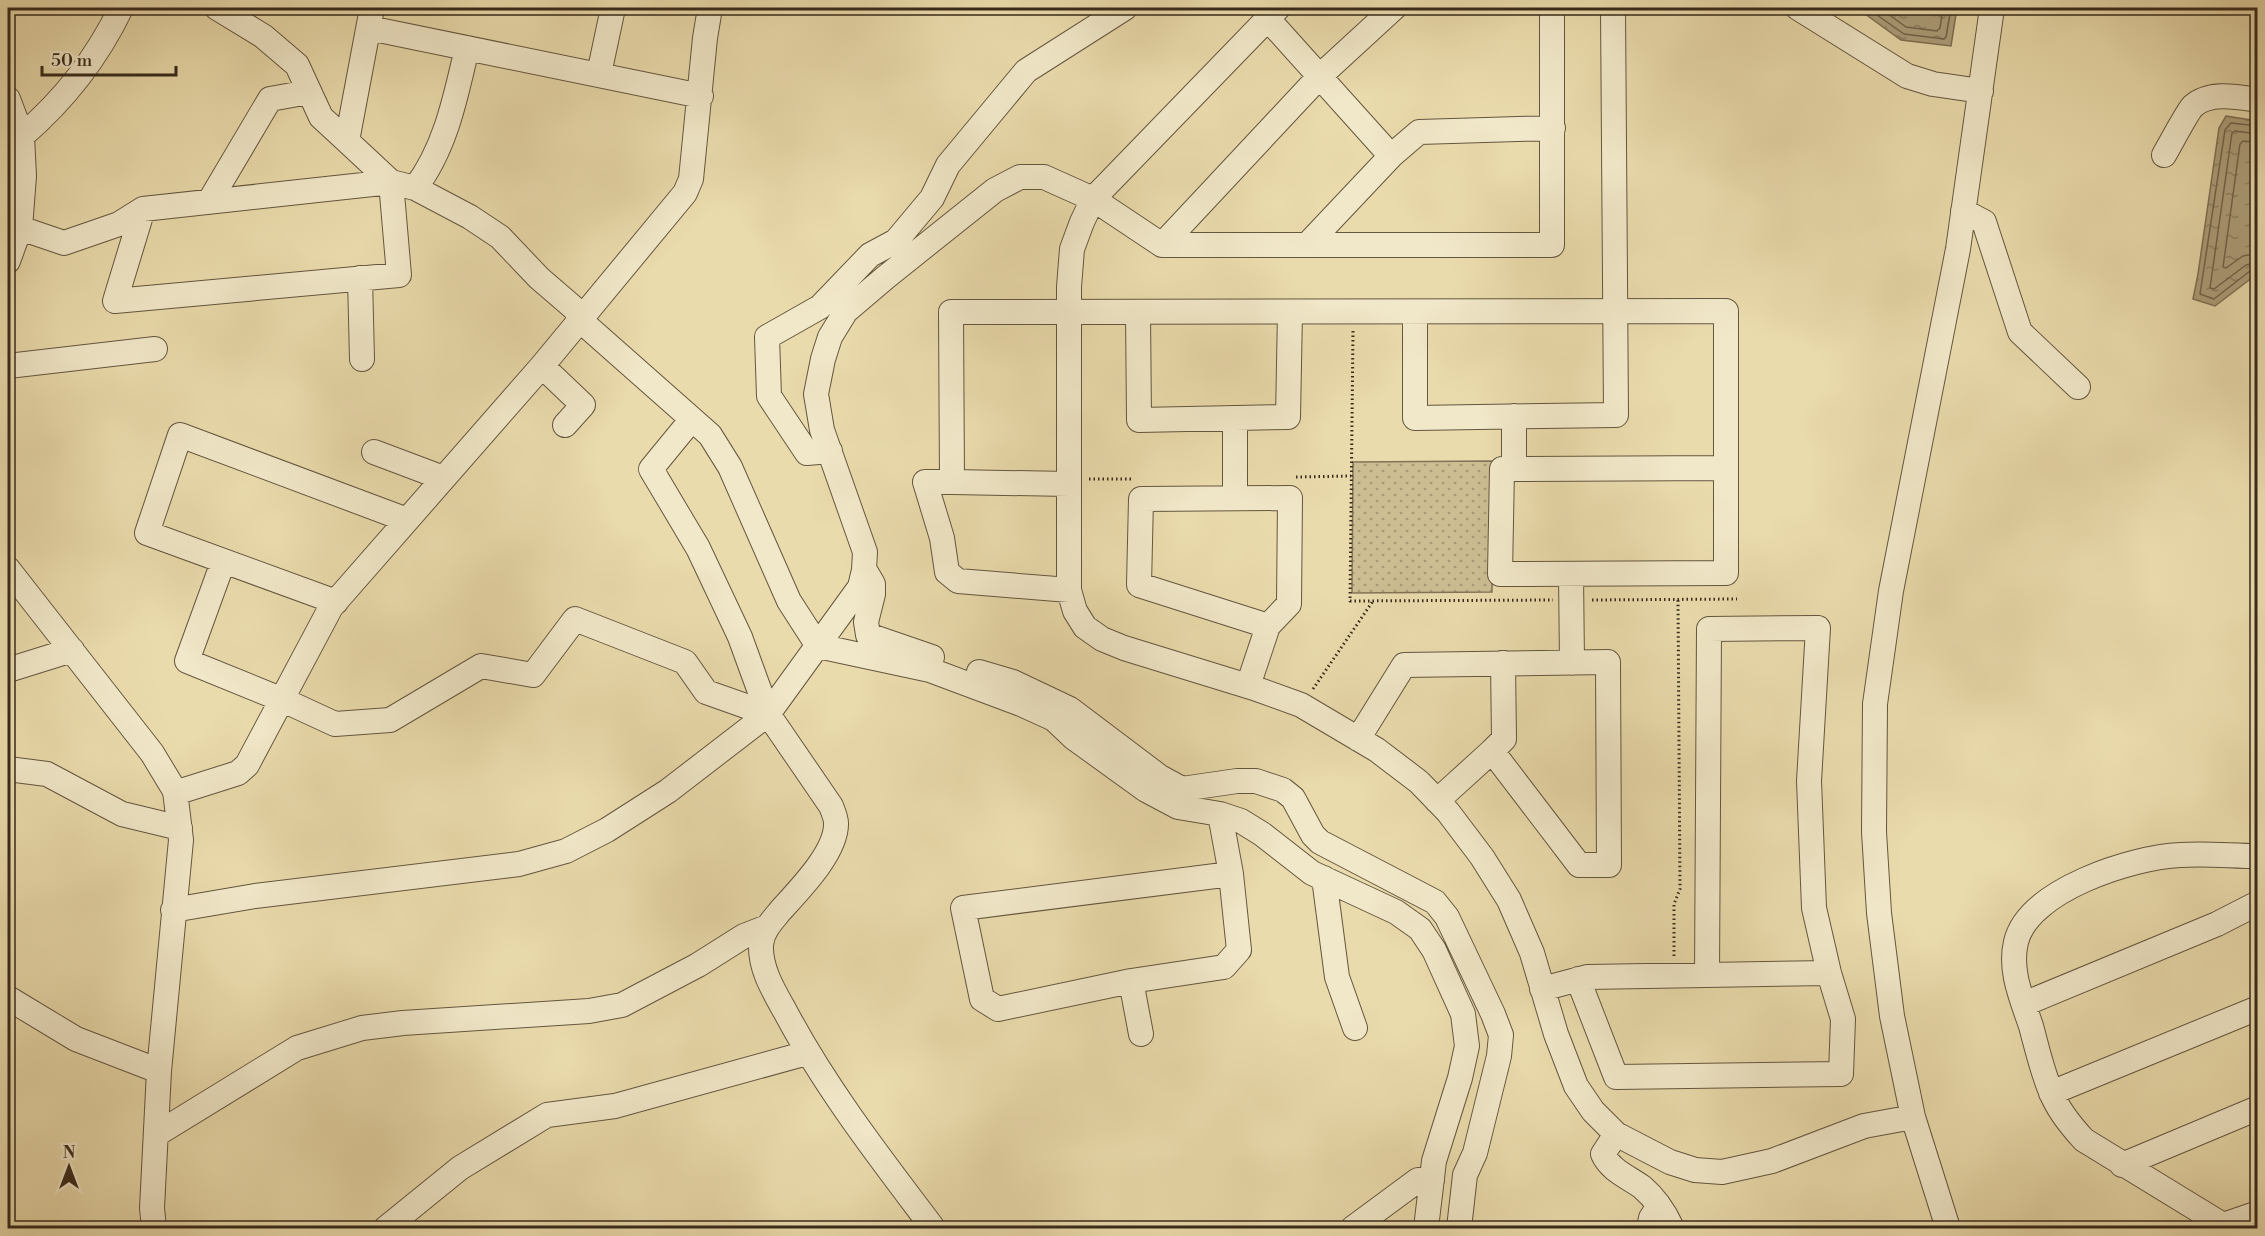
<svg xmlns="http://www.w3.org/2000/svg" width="2265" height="1236" viewBox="0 0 2265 1236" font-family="'Libre Bodoni',serif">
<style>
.green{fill:url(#green-dots);stroke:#827457;stroke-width:1.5}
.water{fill:url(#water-ripples);stroke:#7e7055;stroke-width:1.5}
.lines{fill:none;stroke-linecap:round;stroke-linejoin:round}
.shore{stroke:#72644b;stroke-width:1.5}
.minor-casing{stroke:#64563f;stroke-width:26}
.path{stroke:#372a1b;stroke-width:3;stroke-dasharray:1.5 3;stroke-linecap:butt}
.minor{stroke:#f1e8c9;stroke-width:24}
</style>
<defs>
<pattern id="green-dots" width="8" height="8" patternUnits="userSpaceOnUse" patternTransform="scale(1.5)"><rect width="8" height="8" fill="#ccbd93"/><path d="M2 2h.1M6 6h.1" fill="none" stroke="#a69a77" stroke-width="1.8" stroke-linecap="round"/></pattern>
<pattern id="water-ripples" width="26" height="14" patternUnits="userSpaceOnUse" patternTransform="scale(1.5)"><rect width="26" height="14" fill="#ad9f7b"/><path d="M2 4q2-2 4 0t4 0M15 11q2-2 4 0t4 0" fill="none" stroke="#8e8264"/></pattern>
</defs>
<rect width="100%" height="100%" fill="#eadbac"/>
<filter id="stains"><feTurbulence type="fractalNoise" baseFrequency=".00333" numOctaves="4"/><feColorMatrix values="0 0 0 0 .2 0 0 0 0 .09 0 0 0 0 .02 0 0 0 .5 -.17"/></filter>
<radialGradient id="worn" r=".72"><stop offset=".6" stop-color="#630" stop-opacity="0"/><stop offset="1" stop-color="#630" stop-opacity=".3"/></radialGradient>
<path class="green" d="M1492,461v131l-140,1 1,-131z"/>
<path class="water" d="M1857,8h100l-6,38 -50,-6z
M2226,116l31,5v153l-42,32 -22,-7 5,-25 21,-146z"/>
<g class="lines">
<path class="shore" d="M1867,8l37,26 40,5 2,-2 5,-29
M1880,8l26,19 31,4 3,-3 3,-20
M2258,126l-27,-3 -6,7 -25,164 14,5 36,-28 8,-2
M2258,134l-23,-3 -3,2 -22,155 4,1 32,-24 12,-3
M2258,143l-15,-2 -3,3 -17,123 3,1 17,-12 15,-3"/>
<defs>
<path id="minor" d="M217,8l46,28 34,29 24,52 26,24
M1278,8l-185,191 -11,23 -10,27 -3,38v303l6,21 10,16 17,12 22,9 130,40 47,17 76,45 42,32 29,30 34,45 27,43 23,53 24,81 20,52 17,25 23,23 54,28 25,8 27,2 50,-11 92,-35 49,-9
M1798,8l109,68 26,8 48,7
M1267,18l124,138 -84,89
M369,28l332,68
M599,74l14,-66
M8,99l14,37 2,40 -4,52 -12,33
M22,136c41,-35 76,-80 99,-128
M2164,155c6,-10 23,-43 29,-49 17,-15 45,-9 65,-6
M1391,156l28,-24 134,-4
M415,188c31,-40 41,-93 52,-140
M209,202l61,-103 39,-7
M143,209l-28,92 284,-26 -8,-93 24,6 55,29 30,20 39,41 36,31 6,12 129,114 20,32 59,134 29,45 112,24 91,34 33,15 20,19 72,52 32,17 42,7 21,7 21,13 50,39 84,39 24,17 14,21 29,64 4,32 -7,32 -26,83 -8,67
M1963,211l21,11 36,110 58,55
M20,228l44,15 55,-19 24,-15 248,-27 -44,-41 25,-133
M1162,245l158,-169 74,-68
M360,278l2,81
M1415,312v106l201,-3 -3,-407
M1138,313l1,107 149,-3 2,-105
M8,366l147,-17
M542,366l41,39 -18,20
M1235,418v80
M692,419l-41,50 47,79 42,89 28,77 63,92c2,5 5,12 5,17 1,29 -37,67 -55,87 -9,11 -19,21 -20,35 -1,25 14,48 25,68 41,77 95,146 147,215
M830,451l-23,2 -38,-57 -2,-59 53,-30 50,-52 26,-14 36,-43 16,-33 78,-94 99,-63
M374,452l69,26
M1514,469v-53
M952,482l117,2
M223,562l-36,99 96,39 52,24 55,-4 91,-54 52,9 42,-56 110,43 21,30 62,22
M8,569l144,184 23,38 6,49 -22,231 -7,137 2,20
M866,572l7,12v10l-7,28 2,13 64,22
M1571,574l1,89
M1069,590l-111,-9 -11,-9 -5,-34 -17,-56h27l-1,-170 775,-1v262l-226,1 2,-105 224,-1
M336,602l-189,-69 33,-98 227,85
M8,670l64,-20
M979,672l34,10 57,27 90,68 22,12 55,-8h19l27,9 10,8 20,37 7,7 115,60 12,15 46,97 8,21 -2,21 -24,97 -10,22 -6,53
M1248,686l20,-60 21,-22 1,-106 -149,1 -2,86 129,41
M1358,739l46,-74 204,-3 1,203h-30l-87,-114 -55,50
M1492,751l12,-12 -1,-76
M8,769l39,5 75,40 58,14
M175,793l63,-20 9,-8 84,-158 211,-241 143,-173 6,-14 14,-141 5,-30
M1220,814l11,60 8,76 -15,17 -93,14 -133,28 -16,-10 -19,-91 268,-34
M2258,856c-26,0 -52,-3 -78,-1 -47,2 -152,35 -164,87 -7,29 6,57 15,84 6,22 11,45 20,66 7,18 20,34 33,48l139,85 35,-12
M1324,878l13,99 18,51
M173,910l82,-14 264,-32 47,-13 41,-21 61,-39 100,-77 92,-127 4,-17 1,-18 -43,-122 -6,-36 7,-35 7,-22 16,-26 40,-34 109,-87 25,-13h24l49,22 69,46h390v-237
M1578,979l38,98 225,-3 2,-55 -14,-46 -15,-65 -5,-127 9,-153 -109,1 -2,346
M1131,981l10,53
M1542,989l45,-12 242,-4
M8,998l68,41 83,32
M2024,1004l193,-80 41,-21
M2051,1093l207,-85
M157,1134l140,-86 65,-20 41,-5 186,-12 33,-6 76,-40 46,-29 23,-9
M1616,1134l-13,20c7,16 25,23 39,33 13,11 23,26 30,41
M2122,1165l136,-57
M386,1228l74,-60 87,-53 68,-9 192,-53
M1353,1228l65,-48h14
M1649,1228l2,-10 8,-12
M1948,1228l-35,-111 -21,-101 -13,-103 -5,-81 1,-128 16,-113 67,-342 34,-241"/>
</defs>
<use href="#minor" class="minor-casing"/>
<path class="path" d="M1353,331l-3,270 203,-1
M1296,477l55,-1
M1089,479h45
M1592,600l145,-1
M1313,689l60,-88
M1674,956v-52l6,-15 -2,-290"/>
<use href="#minor" class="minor"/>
</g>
<rect width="2265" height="1236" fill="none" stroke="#eadbac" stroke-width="30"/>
<rect x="9" y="9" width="2247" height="1218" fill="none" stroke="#372a1b" stroke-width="3"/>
<rect x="15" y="15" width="2235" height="1206" fill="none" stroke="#372a1b" stroke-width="1.5"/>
<g transform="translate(69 1167)" stroke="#f1e8c9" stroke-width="4.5" paint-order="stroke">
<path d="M0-4.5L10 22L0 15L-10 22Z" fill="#372a1b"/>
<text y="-9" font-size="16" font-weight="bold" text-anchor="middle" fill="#372a1b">N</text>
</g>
<path d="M42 66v9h134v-9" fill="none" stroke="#372a1b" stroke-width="3"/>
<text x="51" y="66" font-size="18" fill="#372a1b" stroke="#f1e8c9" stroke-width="4.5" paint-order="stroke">50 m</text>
<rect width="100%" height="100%" filter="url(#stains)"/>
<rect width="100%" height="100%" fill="url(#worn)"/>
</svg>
